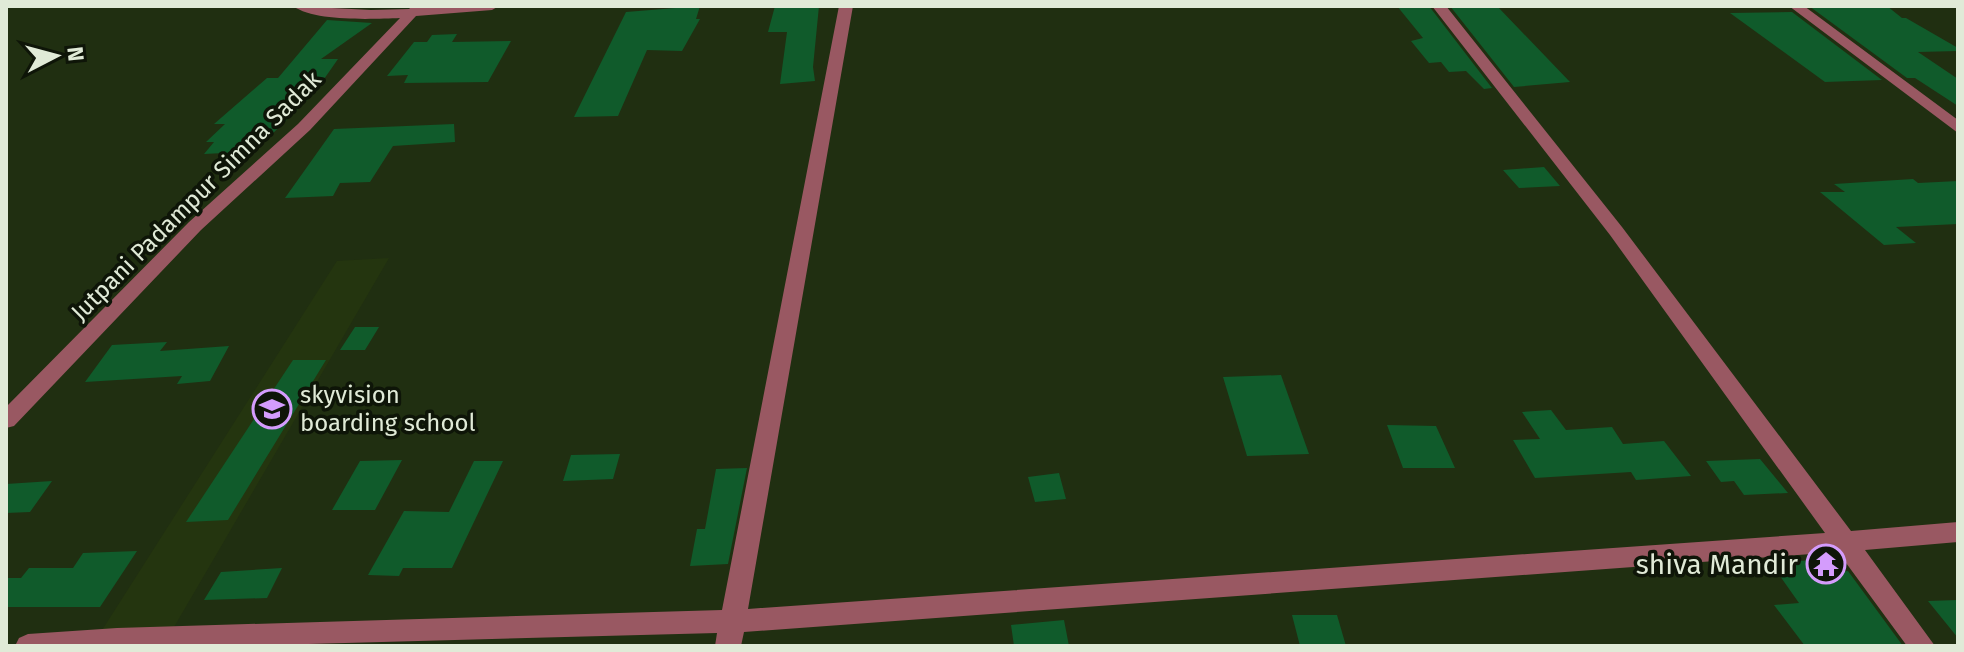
<svg xmlns="http://www.w3.org/2000/svg" width="1964" height="652" viewBox="0 0 1964 652" font-family="'Fira Sans',sans-serif">
<style>
.built{fill:#24350f}
.building{fill:#105b2b}
.lines{fill:none;stroke-linecap:round;stroke-linejoin:round}
.minor{fill:#995862;fill-rule:evenodd}
.labels{text-anchor:middle;dominant-baseline:central;stroke-width:7;stroke-linejoin:round;paint-order:stroke}
.street-label{font-size:24px;fill:#e0ead7;stroke:#0e1508}
.poi-label{font-size:24px;fill:#e0ead7;stroke:#0e1508;text-anchor:start}
.near-poi-label{font-size:28px;fill:#e0ead7;stroke:#0e1508;text-anchor:end}
</style>
<rect width="100%" height="100%" fill="#202f11"/>
<path class="built" d="M389,258l-226,388h-71l245,-385z"/>
<path class="building" d="M700,6l-4,13h4l-18,32 -35,-1 -29,66 -44,1 52,-105z
M775,6h44l-6,61 2,14 -35,3 7,-52h-19z
M1397,6h32l63,82 -8,1 -18,-18 -17,1 -8,-10 -12,1 -18,-22 12,-3z
M1450,6h47l73,76 -56,5z
M1809,6h78l15,12h4l52,30v3l-40,1 40,27v27l-43,-28h-8z
M1792,12l90,68 -57,2 -95,-69z
M327,20l45,3 -51,36h17l-23,33 -52,51h-11l-8,9 -40,2 10,-12h-8l19,-18h-11l53,-46h11z
M457,34l-5,8 59,-1 -23,41 -84,1 4,-8 -21,1 27,-34h13l5,-7z
M454,124l1,18 -62,4 -23,36 -30,1 -7,13 -48,2 49,-69z
M1544,167l16,19 -41,2 -16,-18z
M1913,179l5,4 40,-2v43l-62,3 20,16 -32,2 -64,-53h25l-11,-8z
M355,327h24l-14,23h-25z
M167,342l-7,9 69,-5 -19,35 -33,3 5,-8 -97,6 27,-37z
M293,360h33l-98,160 -42,2z
M1281,375l28,79 -62,2 -24,-79z
M1551,410l15,20 46,-3 11,17 41,-3 27,35 -55,4 -5,-8 -96,6 -22,-38 27,-1 -18,-27z
M1387,425l49,1 19,42h-52z
M620,454l-7,25 -50,2 8,-26z
M1760,459l28,34 -44,2 -10,-14 -13,1 -15,-21z
M402,460l-27,50h-43l28,-49z
M474,461h29l-51,107h-49l-4,8 -31,-1 36,-64 45,1z
M747,468l-19,96 -38,2 7,-37h8l11,-60z
M1059,473l7,26 -31,3 -7,-25z
M52,481l-22,31 -24,1v-29z
M137,551l-37,56h-94v-29h15l8,-10h44l10,-15z
M1820,560l10,13 18,-2 55,75h-98l-31,-41 25,-2 -29,-41z
M282,568l-15,30 -63,2 17,-28z
M1958,600v38l-30,-37z
M1292,615h45l9,31h-46z
M1064,620l5,26h-55l-3,-21z"/>
<g class="lines">
<path class="minor" d="M293,6l78,4 38,-1 3,-3h87l-7,4 -76,6 -106,114 -109,100 -187,196 -8,2v-21l183,-185 109,-98 102,-106c-27,1 -85,4 -107,-12z
M839,6h14l-105,603 1077,-76 -215,-298 -178,-229h14l176,221 229,304 107,-9v20l-93,8 70,96h-28l-69,-94 -1094,80 -3,14h-26l2,-13 -486,13h-216l4,-8 9,-4 89,-6 605,-18z
M1789,6h15l154,114v13z"/>
</g>
<defs>
<symbol id="school-ring" viewBox="-11 -11 22 22"><circle r="9.5" fill="#0e1508" stroke="#d49cfc" stroke-width="1.5"/><path d="M0-5L7-2L0 1L-7-2ZM-4 1L0 2.5L4 1V4Q0 6-4 4Z" fill="#d49cfc"/></symbol>
<symbol id="temple-ring" viewBox="-11 -11 22 22"><circle r="9.5" fill="#0e1508" stroke="#d49cfc" stroke-width="1.5"/><path d="M0-6L5-2H3V0L6.5 2.5H4V6H1.5V3h-3V6H-4V2.5H-6.5L-3 0V-2H-5Z" fill="#d49cfc"/></symbol>
</defs>
<g fill-rule="evenodd">
<use href="#school-ring" x="250" y="387" width="44" height="44"/>
<use href="#temple-ring" x="1804" y="542" width="44" height="44"/>
</g>
<g class="labels">
<g class="street-label">
<text transform="translate(196 196) rotate(-45)">Jutpani Padampur Simna Sadak</text>
</g>
<g class="poi-label">
<text x="300" y="395">skyvision<tspan x="300" dy="28">boarding school</tspan></text>
</g>
<g class="near-poi-label">
<text x="1798" y="564">shiva Mandir</text>
</g>
</g>
<rect width="1964" height="652" fill="none" stroke="#e0ead7" stroke-width="16"/>
<g transform="translate(56 56) rotate(84)" stroke="#0e1508" stroke-width="6" paint-order="stroke">
<path d="M0-6L14 30L0 20L-14 30Z" fill="#e0ead7"/>
<text y="-12" font-size="22" font-weight="bold" text-anchor="middle" fill="#e0ead7">N</text>
</g>
</svg>
